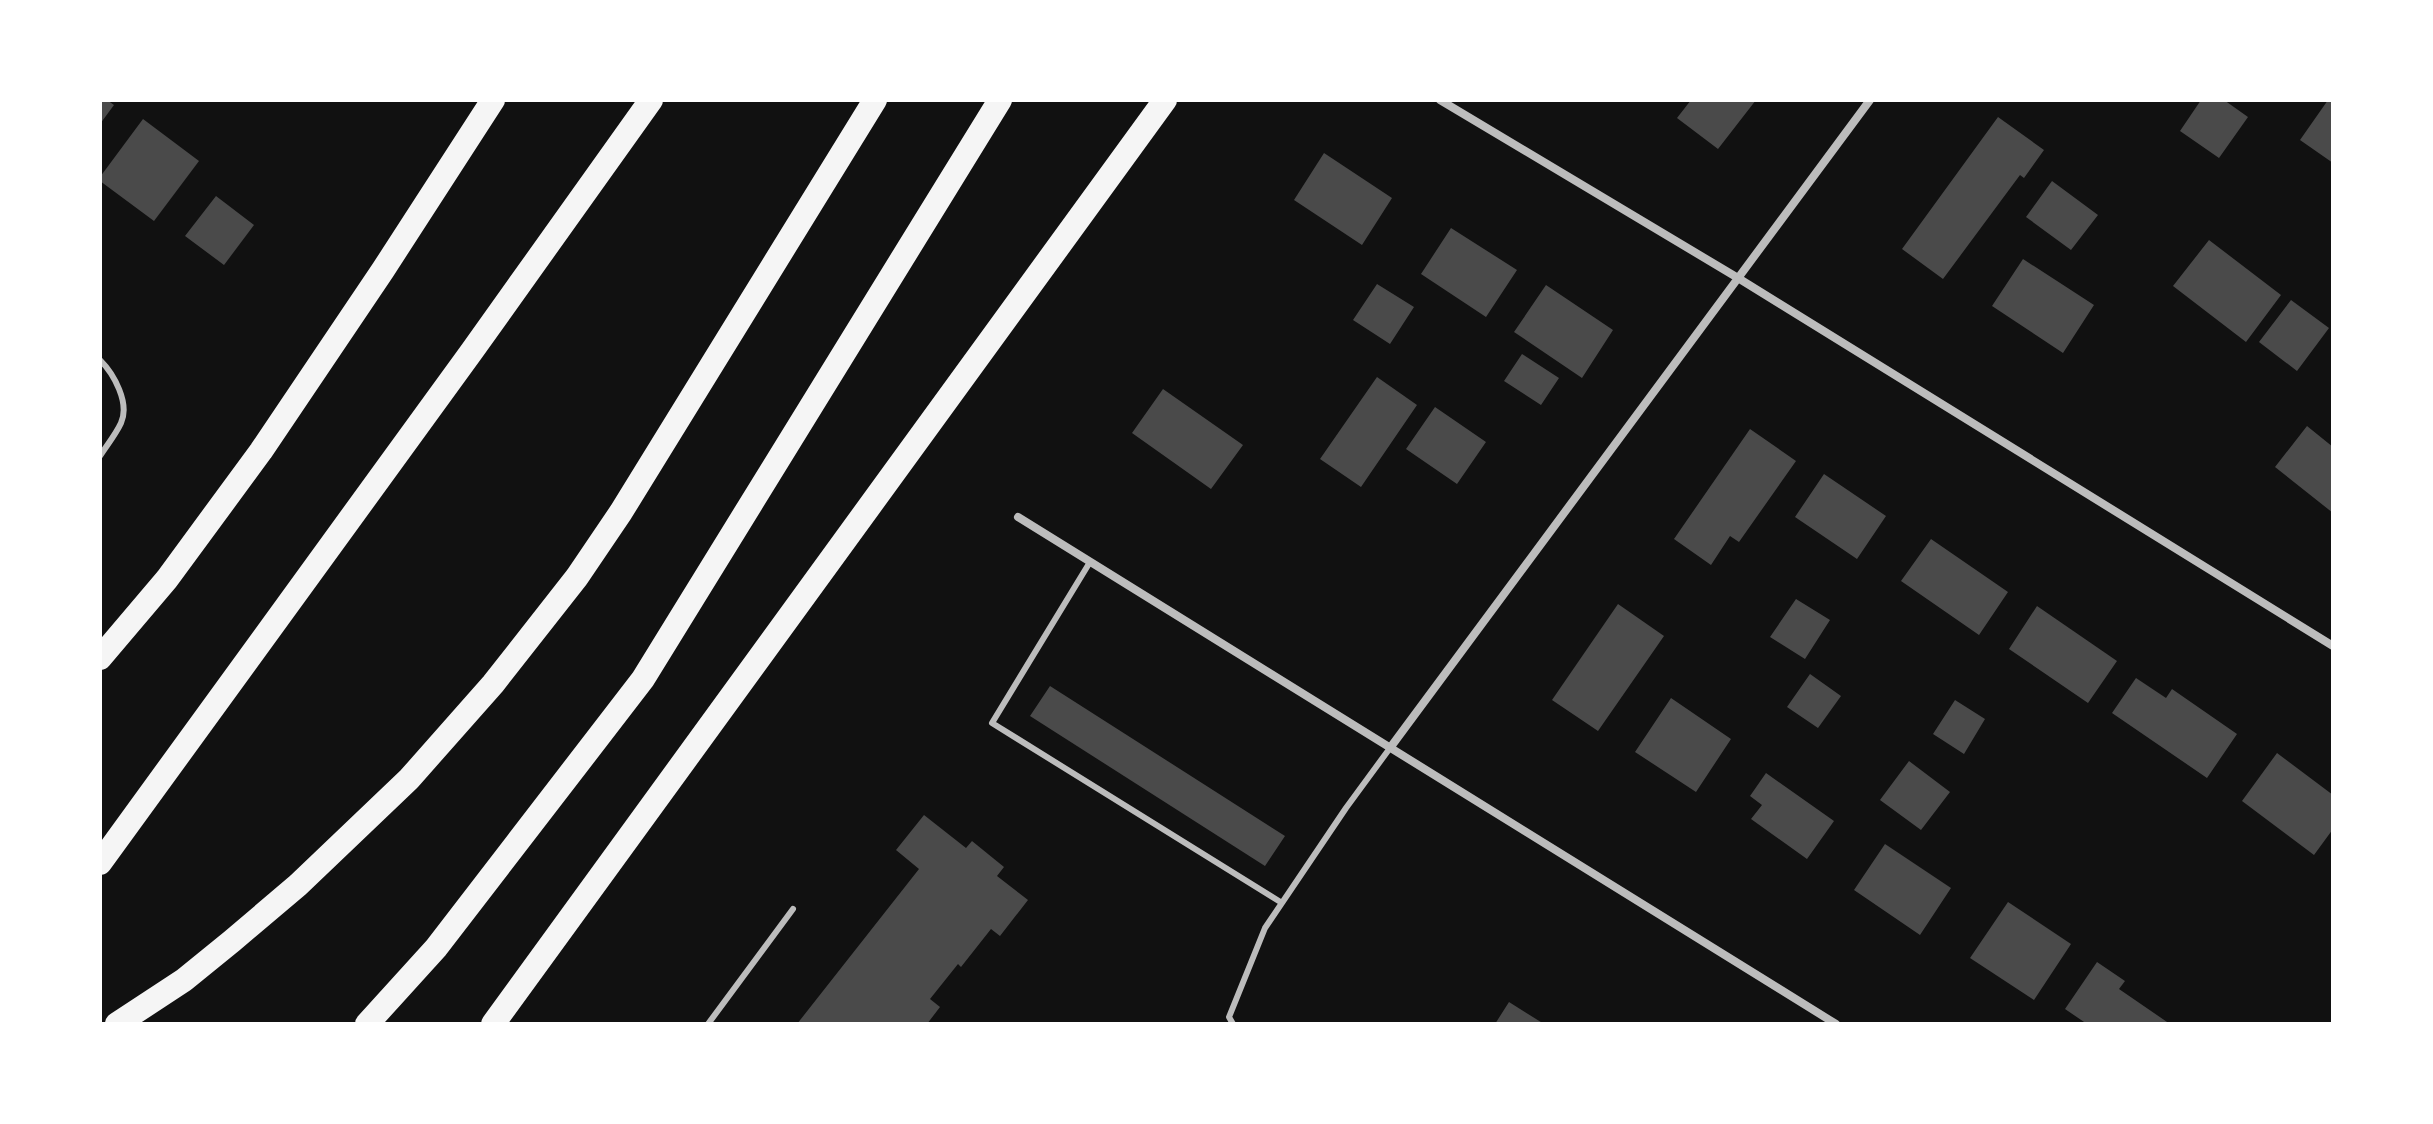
<svg xmlns="http://www.w3.org/2000/svg" width="2433" height="1124" viewBox="0 0 2433 1124" font-family="'Fira Sans Condensed',sans-serif">
<style>
.building{fill:#4a4a4a}
.lines{fill:none;stroke-linecap:round;stroke-linejoin:round}
.service{stroke:#bcbcbc;stroke-width:6}
.minor{stroke:#bcbcbc;stroke-width:8}
.motorway{stroke:#f5f5f5;stroke-width:24}
</style>
<rect width="100%" height="100%" fill="#111"/>
<path class="building" d="M100,100h7l7,5 -14,19z
M1691,100h65l-38,49 -41,-31z
M2201,100h23l24,17 -29,41 -39,-27z
M2328,100h5v63l-33,-23z
M1998,117l46,33 -20,28 -4,-3 -77,104 -41,-30z
M143,119l56,42 -45,60 -54,-40v-4z
M1324,153l68,45 -30,47 -68,-45z
M2052,181l46,34 -27,35 -45,-33z
M216,196l38,29 -30,40 -39,-29z
M1451,228l66,42 -31,47 -65,-43z
M2209,240l72,55 -35,47 -73,-56z
M2023,259l71,46 -31,48 -71,-47z
M1377,284l37,23 -24,37 -37,-24z
M1546,285l67,45 -31,48 -68,-46z
M2291,300l38,28 -32,43 -38,-29z
M1522,354l37,24 -18,27 -37,-24z
M1377,377l40,28 -56,82 -41,-28z
M1163,389l80,56 -32,44 -79,-56z
M1435,407l51,35 -29,42 -51,-35z
M2307,426l26,21v66l-58,-46z
M1750,429l46,32 -57,81 -9,-6 -19,29 -37,-26z
M1824,474l62,42 -29,43 -62,-42z
M1931,539l77,53 -29,43 -78,-54z
M1796,599l34,21 -25,39 -35,-22z
M1618,604l46,32 -66,95 -46,-31z
M2037,606l80,55 -29,42 -79,-54z
M1810,674l31,22 -23,32 -31,-21z
M2136,678l30,20 6,-9 65,45 -30,44 -95,-65z
M1050,686l235,150 -20,30 -235,-150z
M1671,698l60,41 -35,53 -61,-40z
M1955,700l30,19 -21,35 -31,-20z
M2277,753l56,42v34l-19,26 -72,-54z
M1909,761l41,31 -29,38 -41,-30z
M1766,773l68,48 -27,38 -56,-40 11,-14 -12,-9z
M924,815l42,33 6,-7 32,26 -7,9 31,24 -28,36 -9,-7 -30,38 -3,-3 -28,35 10,8 -13,17h-130l122,-155 -23,-19z
M1885,844l66,44 -31,47 -66,-45z
M2008,902l63,42 -37,56 -64,-42z
M2097,962l28,19 -6,8 51,35h-83l-22,-15z
M1509,1002l35,22h-49z"/>
<g class="lines">
<path class="service" d="M100,360c14,14 30,43 21,63 -5,11 -14,22 -21,33
M1090,562l-98,161 290,180
M708,1024l85,-115
M1233,1024l-4,-7 36,-89 81,-120 44,-60"/>
<path class="minor" d="M1440,100l298,178 595,368
M1018,517l818,507
M1390,748l480,-648"/>
<path class="motorway" d="M100,658l67,-79 94,-128 122,-181 110,-170
M100,863l372,-512 179,-251
M117,1024l67,-44 48,-39 66,-56 111,-106 84,-95 84,-107 44,-65 254,-412
M367,1024l69,-76 207,-269 357,-579
M493,1024l672,-924"/>
</g>
<rect width="2433" height="1124" fill="none" stroke="#ffffff" stroke-width="204"/>
</svg>
